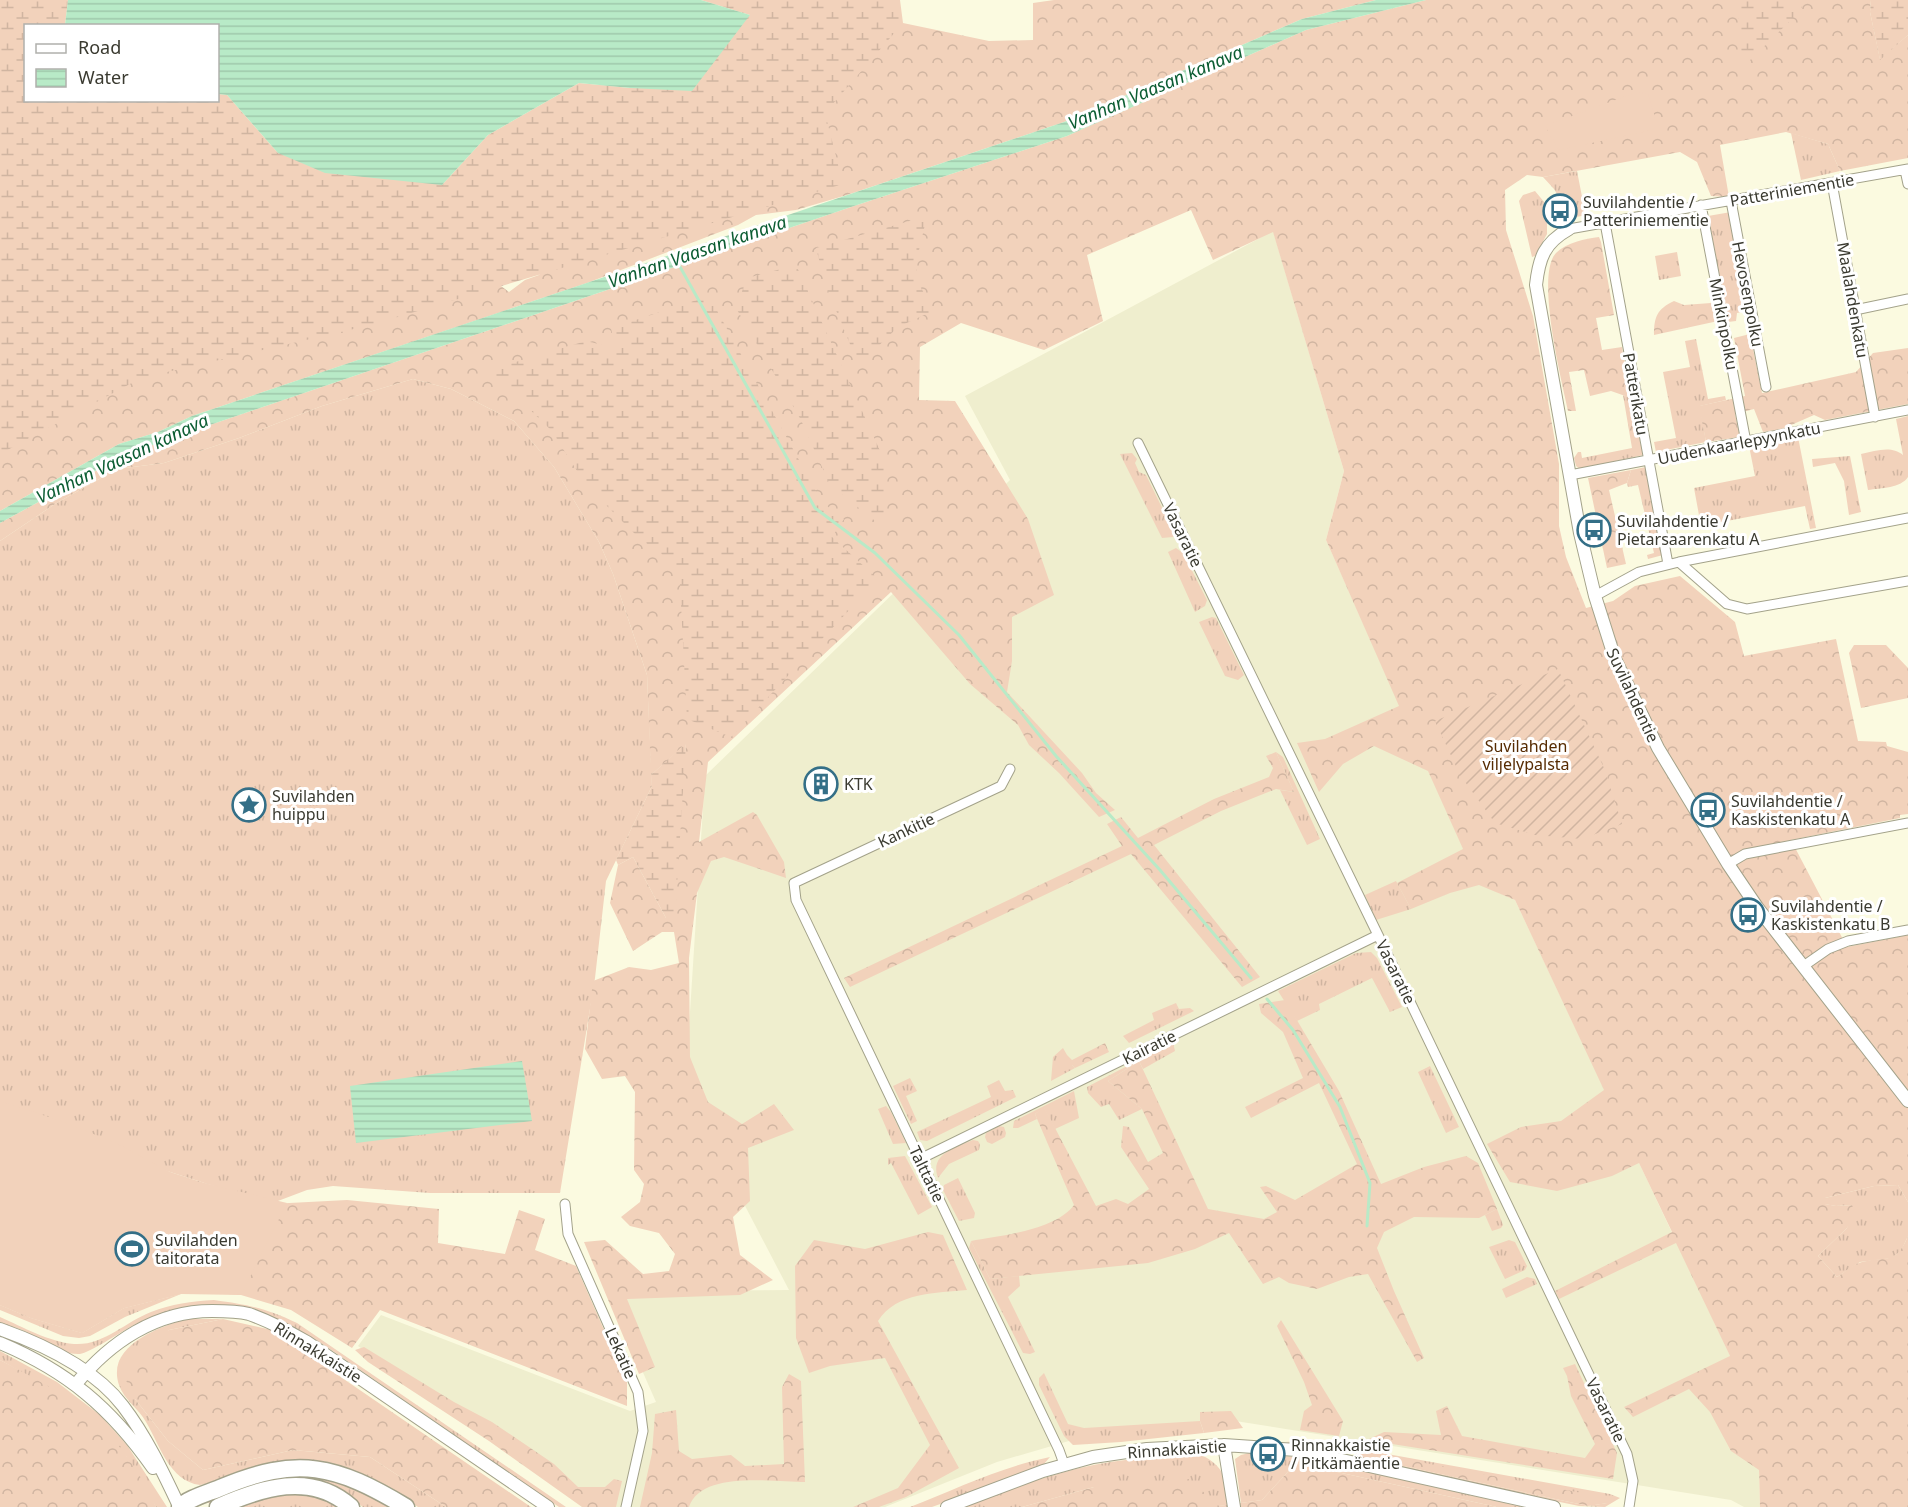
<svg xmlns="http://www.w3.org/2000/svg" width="1908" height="1507" viewBox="0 0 1908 1507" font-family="'Noto Sans',sans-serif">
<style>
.built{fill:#efeece}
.grass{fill:url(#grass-tufts);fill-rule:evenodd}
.forest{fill:url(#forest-crowns)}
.wetland{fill:url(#wetland-marsh)}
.garden{fill:url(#garden-furrows)}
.pitch{fill:#f2d2bb}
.water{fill:url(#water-rules)}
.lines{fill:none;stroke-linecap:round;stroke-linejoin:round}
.stream{stroke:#b8eac7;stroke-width:3}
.street-casing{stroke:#a3a28a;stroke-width:11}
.secondary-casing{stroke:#a3a28a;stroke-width:14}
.highway-casing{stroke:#a3a28a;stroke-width:19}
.street{stroke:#fff;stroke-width:9}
.secondary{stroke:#fff;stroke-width:12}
.highway{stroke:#fff;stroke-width:16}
.labels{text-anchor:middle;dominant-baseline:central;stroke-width:6;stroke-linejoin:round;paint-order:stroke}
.street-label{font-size:16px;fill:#3a3a30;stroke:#fff}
.poi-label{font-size:16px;fill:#3a3a30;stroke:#fff;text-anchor:start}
.park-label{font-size:16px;fill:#562b02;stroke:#fff}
.water-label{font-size:18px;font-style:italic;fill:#0c5d33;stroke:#fff}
</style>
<defs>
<pattern id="grass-tufts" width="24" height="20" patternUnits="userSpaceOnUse" patternTransform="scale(1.5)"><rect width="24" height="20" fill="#f2d2bb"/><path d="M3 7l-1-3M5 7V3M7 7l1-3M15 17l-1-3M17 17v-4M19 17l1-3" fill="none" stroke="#d0b5a1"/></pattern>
<pattern id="forest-crowns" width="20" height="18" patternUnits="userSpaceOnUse" patternTransform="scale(1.5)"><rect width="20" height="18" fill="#f2d2bb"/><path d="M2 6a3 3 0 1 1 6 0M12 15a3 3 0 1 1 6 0" fill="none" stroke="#d0b5a1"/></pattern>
<pattern id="wetland-marsh" width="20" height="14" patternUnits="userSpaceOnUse" patternTransform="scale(1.5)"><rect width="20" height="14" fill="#f2d2bb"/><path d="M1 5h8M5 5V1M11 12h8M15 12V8" fill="none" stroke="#d0b5a1"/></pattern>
<pattern id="garden-furrows" width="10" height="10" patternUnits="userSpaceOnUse" patternTransform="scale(1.5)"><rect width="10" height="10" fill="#f2d2bb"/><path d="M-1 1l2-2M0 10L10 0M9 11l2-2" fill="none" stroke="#d0b5a1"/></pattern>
<pattern id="water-rules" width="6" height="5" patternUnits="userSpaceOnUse" patternTransform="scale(1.5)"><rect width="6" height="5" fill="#b8eac7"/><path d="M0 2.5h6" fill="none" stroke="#9fc9ab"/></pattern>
</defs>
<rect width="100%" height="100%" fill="#fbfae0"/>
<path class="built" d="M1273,231l71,240 -18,69 153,344 36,16 227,481 17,89 1,37h-16l-13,-7 -502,-80 -133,13 -99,29 -112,45h-300l-227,-161 23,-31 249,96 26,-9 -49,-111 182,-1 -104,-199 20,-315 305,-296 -45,-84z"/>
<path class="grass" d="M1791,133l37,11 12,27 -39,9z
M1577,171l8,41 3,-1 -1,4 -11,2 -13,7 -1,-25h-2l-6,-10 -11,-12z
M1535,191l10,12 2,18v13l-12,22 -3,1 -13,-56 4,-6z
M1731,212l18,103 -7,-3 -5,1 -1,8 -8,1 -20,-106z
M1677,252l4,24 -22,4 -4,-24z
M1696,339l12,60 17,-3 1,4 -26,6 6,36 -50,10 -2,-10 22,-4 -13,-66 27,-5 -5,-26z
M413,379l38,10 63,32 40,46 45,75 14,32 34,101 5,111 -46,95 -11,97 -35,215h-130l-97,-7 -26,4 -37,14 -153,-49 -117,-50v-564l55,-37 62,-35 47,-6 75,-25 83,-32z
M1623,395l8,3 12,57 -63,14 -4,-3 -2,-8 4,-6h3l1,6 50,-10z
M1908,416v61c-7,11 -27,11 -40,13l-7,-36c15,-3 30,-9 42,1l-7,-36z
M1798,437l18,91 -6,1 -5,-23 -104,20 -7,-38 61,-12 -6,-30z
M1132,453l5,6 -2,4 4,9 7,3 28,57 -1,5 -11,1 -42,-84z
M1850,456l11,56 -12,3 -5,-34 -9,-18 -22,4 -1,-8z
M1646,467l17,88 -15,4 -1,-4 7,-2 -16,-68 -10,2 -1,-4 4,-13z
M1176,548l7,5 24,47 -2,6 -10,6 -27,-60z
M1212,617l4,1 28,57 -6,5 -13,-4 -26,-54z
M1276,752l7,5 37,82 -13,6 -27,-55 14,2z
M1396,881l15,28 -35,11 -11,-25z
M1371,952l6,6 25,49 -12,5 -18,-34 -53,26 1,6 -23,11 -19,-30 78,-38z
M1176,1003l3,6 11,-1 4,3 -65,32 -6,-7 31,-16 -2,-7z
M1173,1042l2,9 -32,18 -4,-8 -31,20 34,28 -23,11 -10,-16 -8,3 -13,-14 -1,-6z
M1063,1048l4,7 5,5v5l3,3 -24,13 2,-24z
M1430,1066l29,61 -13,6 -28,-61z
M910,1078l7,13 -11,5 11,25 -6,3 -18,-38z
M999,1080l6,11 8,-1 3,7 -89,44 -7,-1 -3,-8 74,-35 -4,-11z
M1074,1091l5,27 -24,11 -11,-21 -9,6 2,5 -19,9h-5l1,-7z
M886,1106l5,6 15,31 -13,1 -15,-35z
M999,1126l5,1 2,6 -1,4 -13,7 -5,-2 -2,-5 1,-4z
M973,1140l5,1 2,3 -1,6 -30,14 -11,14c-9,-24 18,-31 35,-38z
M905,1156l27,51 -14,8 -27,-52 -3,2v-7z
M958,1178l17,35 -1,5 -15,3 -16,-31 1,-5z
M1898,1185l10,17v34l-7,15 -9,7 -32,4 -23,15 -19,-21 29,-28 5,-23 -16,1 -12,-2 1,-6 49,-12z
M1497,1209l6,16 -2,3 -9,3 -7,-16z
M1509,1240l6,2 12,24 -2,4 -20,9 -16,-32z
M971,1241l19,38 29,-3 1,10 -12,11 27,55 -5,2 -7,-1 -54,-105z
M1527,1277l8,2 2,5 -31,14 -4,-9z
M181,1294l-56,23 -35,19 -11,2 -16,-2 -63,-26v-5l31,13 51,15 42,-25z
M214,1300c35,5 52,8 83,23l269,184h-7l-235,-162c-65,-41 -120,-57 -192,-19 -11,6 -43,27 -52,28 -22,1 -39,-15 -58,-24 -7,-3 -15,-5 -22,-7v-6c23,10 49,25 74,27 29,2 51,-22 77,-32 20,-8 41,-11 63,-12z
M186,1319h37l-54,11 -34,69 33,42 35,29 90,-20 77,7 76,50h-28l-23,-15 -82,-30 -113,23c-31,-4 -40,-40 -54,-63 -7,-13 -22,-22 -27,-37 -13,-39 38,-57 67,-66z
M0,1351l57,31 43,33 27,30 40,62h-11l-30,-51 -78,-69 -48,-27z
M1044,1373l24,51 16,4 116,-7 4,12 -83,9 -48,3 -9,-9 -25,-51v-7z
M1300,1441l36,4 -2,3 -6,2 -43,-8z
M1354,1448l256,46 10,4 -15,9 -26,-1 -194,-41 -27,-7 -4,-5zM1385,1462l222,41 -19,3z
M1249,1453l57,5 217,49h-26l-201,-44 -34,37 -21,3 -6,-44 6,-4z
M1199,1454c27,12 26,25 30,51l-10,1 -125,-19 -72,20h-58c32,-13 64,-25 97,-34 44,-13 92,-17 138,-19z
M1050,1457l-6,7 -16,8 -96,35h-22c46,-18 91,-40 140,-50z
M302,1473l49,11 42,23h-30l-28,-20 -42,-9 -36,7 -47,19 -5,-4 42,-17z
M280,1492l37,4 23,11h-105z"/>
<path class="forest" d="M1054,0h322l-74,19 -238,103 -217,73 -51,15 -40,5 -18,10 -151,58 -395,133 -34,16 -39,12 -119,67v-159l503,-80 -2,14 8,6 16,-12 14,-5 11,-14 317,-232 36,-6 86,18 44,-1v-37z
M1426,0h445l-1,12 10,47 28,-24v123l-68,13 -12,-27 -42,-12 -66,13 9,52 -18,-1 -14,-34 -17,-10 -137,25 -16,-2 -22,15 1,40 27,86 26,148v62l7,31 20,51 27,-7 22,-15 45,-10 55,46 9,34 92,-17 22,102 28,1 1,4 21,6v62l-8,1v3l-109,22 56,107 61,-12v267l-10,-17 -24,1 -49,12v6l11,2 16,-1 3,8 -8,15 -29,28 19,21c8,-5 16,-13 25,-15 27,-7 33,4 46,-26v271h-148l-1,-37 -28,-19 -21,-39 -21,-23 -56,28 -9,-10 106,-51 -54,-113 -117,56 -4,-8 117,-59 -33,-69 -27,13 -55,15 -47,-9 -23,-38 34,-17 40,-6 43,-31 -89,-190 -36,-15 -29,8 -39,16 -14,-26 66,-34 -35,-78 -54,-25 -31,18 -24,28 -22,-49 28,-4 74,-33 -73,-166 18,-69 -71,-239 -60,28 -22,-50 -104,45 16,66 -59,29 -83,-27 -41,24 -1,53 36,1 73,118 26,76 -42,22v44l-5,31 75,81 14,20 19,17 -16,7 -40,-44 -30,-28 -11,-20 -48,-41 -79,-92 -183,170 -9,80 54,-30 4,3 27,47 2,16 -62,-21 -13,4 -14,32 -8,65 1,99 18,45 34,22 32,-20 20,26 -46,18 2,53 -17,16 7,38 33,25 -33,15 -113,4 28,68 -16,7 -55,-132 21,-2 38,34 26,-3 6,-17 -16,-21 -29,-7 -9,-9 19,-15 4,-18 -10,-14 1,-78 -10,-16 -23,3 -17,-30 8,-68 36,-14 22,3 28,-7 -5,-31h-12l-29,19 -23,-48 8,-38 15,-8 33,61 20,-174 -35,31 -4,-100 -34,-101 -14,-32 -45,-75 -40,-46 -63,-32 -38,-10 -91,27 -83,32 -75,25 -47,6 -62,35 -55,37v-18l112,-61 48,-20 691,-235 216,-71 239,-106z
M1599,237l2,5 13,73 -18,3 6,32 20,-3 9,51 -20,-7 -21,5 -6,-26 -15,2 7,39h-8c-6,-29 -33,-136 -12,-158 11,-11 29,-14 43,-16z
M1674,301l10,4 27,-2 7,7v11l-64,14c0,-18 3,-26 20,-34z
M1750,334l12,59 94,-21 17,-19 35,-5v56l-83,16 -11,-5 -32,14 -19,3 -9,-23 -19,5 5,23 -34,5 -7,-36 46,-10 -11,-58z
M1631,470l-4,13 -18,7 17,74 -19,4 -19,-90z
M1854,645h32l22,23v30l-47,10 -12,-55z
M1276,752l18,40 -18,-3 -55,22 -67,34 106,132 -18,10 -111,-133 -281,133 -6,-9 278,-132 -15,-22 14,-7 17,21 76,-39 55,-22 4,-9 -7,-12z
M1285,1000l54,91 42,93 43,-17 42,-11 12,7 19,46 -18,9 -65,-1 -30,15 -7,16 17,43 30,67 -7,4 -49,-88 -19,3 -32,12 -28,-6 -10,-6 -16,7 -34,-51 -34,16 -47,14 -158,16 -19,-38c29,-5 85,-11 103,-36l-39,-91 9,-7 52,99 20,-7 12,5 21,-15 -28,-42 2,-21 6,1 19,35 15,-9 -21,-44 -34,-28 31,-20 69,148 56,10 13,-7 -17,-25 6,-1 29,14 62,-36 -38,-81 -68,35 -6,-11 58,-29 -20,-46 -22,-19 -2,-9z
M1105,1043l4,9 -34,16 -3,-3v-5z
M0,1105l117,50 153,49 77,-4 92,9 -1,34 67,11 14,-44 26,9 -10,31 41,16 51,116v24l-247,-96 -28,38 -61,-38 -50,-15 -40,-3 -20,2 -57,14 -42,25 -51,-15 -31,-13z
M928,1232l15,3 24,55c-30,3 -71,2 -89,31l81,147 -53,29 -27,10h-26l45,-19 32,-43 -45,-87 -55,8 -21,7 -13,-35 -1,-72 19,-26 51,9z
M223,1319l49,11 259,177h-85l-76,-50 -77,-7 -90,20 -35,-29 -33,-42 -12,-25 18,-21 28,-23z
M1281,1320l62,101 -4,15 -39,-6 4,-19 8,-6 -8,-23 -27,-56z
M364,1347l90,55 38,20 62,42 24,23h27l9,-8 8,2 -6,26h-34l-93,-66 -121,-79 -13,-12z
M0,1360c21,11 42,22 61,34 41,25 76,69 95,113h-156z
M1575,1364l42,89 -4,26 -246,-39 17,-8 57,3 -5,-24 11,-5 15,30 123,22 10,-14 -24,-48 -4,-20 -4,-8z
M789,1374l12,7 4,101c-31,0 -104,-12 -116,25h-49l12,-54 3,-39 21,-4 3,41 13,8 39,-4 14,11 39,-2 -2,-77z
M1231,1411l12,17 -39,5 -4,-12v-9z
M1388,1456l215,41 5,6 -20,3 -203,-44z
M1296,1463l201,44h-475l72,-20 95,-8 30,27 43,-6z"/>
<path class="wetland" d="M0,0h68l-3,25 -39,1v74h192v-6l9,1 51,58 164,32 46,-50 91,-52 51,5 120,-73 -49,-15h199l3,23 -78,90 18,71 -472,141 -230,53 -141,76z
M1742,0h65l-10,14 -55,54 -4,-45z
M1871,0h37v35l-28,25 -10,-48z
M927,216l-11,47 1,17 16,31 -35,16 -31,30 -10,4 -31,-75 -10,-38z
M796,265l90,199 -2,64 -54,-43 -29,-65 -65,-112 11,-30z
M709,296l113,206 22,17 -12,18 46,42 -147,158 -44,-18 -8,-152 -40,-29 -53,-53 -35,-55 -62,-60 97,-29 29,7 -4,-20z
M686,743l-11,174 -9,1 -33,-61 -15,8 -2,-5 36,-74 -1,-11z"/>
<path class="garden" d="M1558,669l46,99 18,56 -40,15 -47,-4 -40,-12 -35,-48 -25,-54z"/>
<path class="pitch" d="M1637,92l11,2 7,23 -3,13 -93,20 -14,-24z
M0,1101l61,20 55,22 63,34 108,26 -46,92 -60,-1 -57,14 -42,25 -51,-15 -31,-13z"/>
<path class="water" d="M68,0h633l49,15 -58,76 -62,-3 -51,-5 -91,52 -46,50 -117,-12 -47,-20 -51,-58 -9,-1v-68l-153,-1z
M1376,0h50l-120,30 -239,106 -216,71 -691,235 -48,20 -112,61v-12l119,-67 39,-12 34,-16 872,-294 238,-103z
M522,1061l10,60 -176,22 -6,-57z"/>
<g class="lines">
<path class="stream" d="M679,265l136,243 60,45 84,82 97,121 104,114 91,108
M1267,999l26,31 47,77 30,76 -3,43"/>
<defs>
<path id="street" d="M1905,170l3,14
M1832,183l43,234
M1731,201l35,186
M1701,205l45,237
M1605,223l63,341
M1569,229l339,-60
M1855,310l53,-11
M1138,443l240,492 249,519 6,27 -4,26
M1570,475l338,-65
M1679,562l48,42 20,5 161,-28
M1595,596l44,-24 40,-10 229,-44
M1010,769l-9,17 -207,97 2,17 263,550 5,14
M1728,864l17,-10 163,-31
M1805,965l23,-16 20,-8 60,-11
M920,1159l458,-224
M565,1204l3,30 70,158 5,39 -17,76"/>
<path id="secondary" d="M1569,229c-25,14 -30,29 -33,56l44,248 15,63 20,63 43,89 70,116 29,43 151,194
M0,1329c42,15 95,40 123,77 23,30 40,66 56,100
M0,1343c67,28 111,65 153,125
M76,1384c34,-42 80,-73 136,-73 12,0 25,0 37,3 20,7 39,17 58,28l241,165
M1224,1445l10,62
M947,1507l96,-36 50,-14 54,-8 77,-4 73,5 257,57"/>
<path id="highway" d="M180,1507c7,-8 28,-14 40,-19 78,-33 116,-23 186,19
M218,1507c43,-19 93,-36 133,0"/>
</defs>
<use href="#street" class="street-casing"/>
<use href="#secondary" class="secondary-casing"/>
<use href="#highway" class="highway-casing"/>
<use href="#street" class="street"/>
<use href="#secondary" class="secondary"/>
<use href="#highway" class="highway"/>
</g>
<defs>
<symbol id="bus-ring" viewBox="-11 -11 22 22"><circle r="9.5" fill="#fff" stroke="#346f87" stroke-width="1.5"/><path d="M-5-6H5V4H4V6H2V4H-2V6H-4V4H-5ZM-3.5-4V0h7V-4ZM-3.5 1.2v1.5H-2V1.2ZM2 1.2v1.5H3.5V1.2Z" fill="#346f87"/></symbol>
<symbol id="building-ring" viewBox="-11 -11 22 22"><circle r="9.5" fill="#fff" stroke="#346f87" stroke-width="1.5"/><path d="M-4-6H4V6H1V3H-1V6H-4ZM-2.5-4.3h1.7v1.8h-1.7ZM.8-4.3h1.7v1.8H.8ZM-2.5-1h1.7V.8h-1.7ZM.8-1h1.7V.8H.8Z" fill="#346f87"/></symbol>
<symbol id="sight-ring" viewBox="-11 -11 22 22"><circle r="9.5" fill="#fff" stroke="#346f87" stroke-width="1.5"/><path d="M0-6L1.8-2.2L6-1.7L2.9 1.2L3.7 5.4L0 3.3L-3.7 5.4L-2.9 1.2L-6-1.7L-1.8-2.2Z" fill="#346f87"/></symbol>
<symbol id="stadium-ring" viewBox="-11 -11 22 22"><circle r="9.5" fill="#fff" stroke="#346f87" stroke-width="1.5"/><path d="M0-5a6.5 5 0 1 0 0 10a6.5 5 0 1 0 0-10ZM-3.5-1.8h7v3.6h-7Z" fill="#346f87"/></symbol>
</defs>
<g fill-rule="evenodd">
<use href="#bus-ring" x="1541" y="192" width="38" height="38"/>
<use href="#bus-ring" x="1575" y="511" width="38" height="38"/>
<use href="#building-ring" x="802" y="765" width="38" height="38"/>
<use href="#sight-ring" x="230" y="786" width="38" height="38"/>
<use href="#bus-ring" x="1689" y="791" width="38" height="38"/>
<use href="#bus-ring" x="1729" y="896" width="38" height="38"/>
<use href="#stadium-ring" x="113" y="1230" width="38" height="38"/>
<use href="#bus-ring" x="1249" y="1435" width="38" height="38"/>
</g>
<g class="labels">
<g class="street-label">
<text transform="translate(1792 190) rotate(-10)">Patteriniementie</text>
<text transform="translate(1748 294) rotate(79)">Hevosenpolku</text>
<text transform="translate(1853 300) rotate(80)">Maalahdenkatu</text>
<text transform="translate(1724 324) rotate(79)">Minkinpolku</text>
<text transform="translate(1636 394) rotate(80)">Patterikatu</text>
<text transform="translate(1739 443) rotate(-11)">Uudenkaarlepyynkatu</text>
<text transform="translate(1183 535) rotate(64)">Vasaratie</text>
<text transform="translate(1633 695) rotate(65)">Suvilahdentie</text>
<text transform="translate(906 830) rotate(-25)">Kankitie</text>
<text transform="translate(1396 972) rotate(64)">Vasaratie</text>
<text transform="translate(1149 1047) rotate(-26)">Kairatie</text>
<text transform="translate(927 1174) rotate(64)">Talttatie</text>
<text transform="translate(318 1352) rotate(32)">Rinnakkaistie</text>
<text transform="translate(621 1353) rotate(66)">Lekatie</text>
<text transform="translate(1606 1410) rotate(64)">Vasaratie</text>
<text transform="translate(1177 1449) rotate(-4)">Rinnakkaistie</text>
</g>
<g class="poi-label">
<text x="1583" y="202">Suvilahdentie /<tspan x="1583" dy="18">Patteriniementie</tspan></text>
<text x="1617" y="521">Suvilahdentie /<tspan x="1617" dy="18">Pietarsaarenkatu A</tspan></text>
<text x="844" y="784">KTK</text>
<text x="272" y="796">Suvilahden<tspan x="272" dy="18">huippu</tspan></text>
<text x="1731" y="801">Suvilahdentie /<tspan x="1731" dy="18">Kaskistenkatu A</tspan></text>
<text x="1771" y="906">Suvilahdentie /<tspan x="1771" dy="18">Kaskistenkatu B</tspan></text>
<text x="155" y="1240">Suvilahden<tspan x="155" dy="18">taitorata</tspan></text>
<text x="1291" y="1445">Rinnakkaistie<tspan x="1291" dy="18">/ Pitkämäentie</tspan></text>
</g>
<g class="park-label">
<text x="1526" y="746">Suvilahden<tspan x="1526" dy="18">viljelypalsta</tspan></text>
</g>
<g class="water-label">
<text transform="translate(1155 87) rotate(-23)">Vanhan Vaasan kanava</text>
<text transform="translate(697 251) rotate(-19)">Vanhan Vaasan kanava</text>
<text transform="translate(122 458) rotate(-25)">Vanhan Vaasan kanava</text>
</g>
</g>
<rect x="24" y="24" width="195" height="78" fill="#ffffff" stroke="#b0b0ac" stroke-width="1.5"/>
<rect x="36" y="44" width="30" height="9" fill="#ffffff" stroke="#b0b0ac" stroke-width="1.5"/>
<text x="78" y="54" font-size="18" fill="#3a3a30">Road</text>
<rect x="36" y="69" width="30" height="18" fill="url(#water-rules)" stroke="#b0b0ac" stroke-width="1.5"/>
<text x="78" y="84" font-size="18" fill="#3a3a30">Water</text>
</svg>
